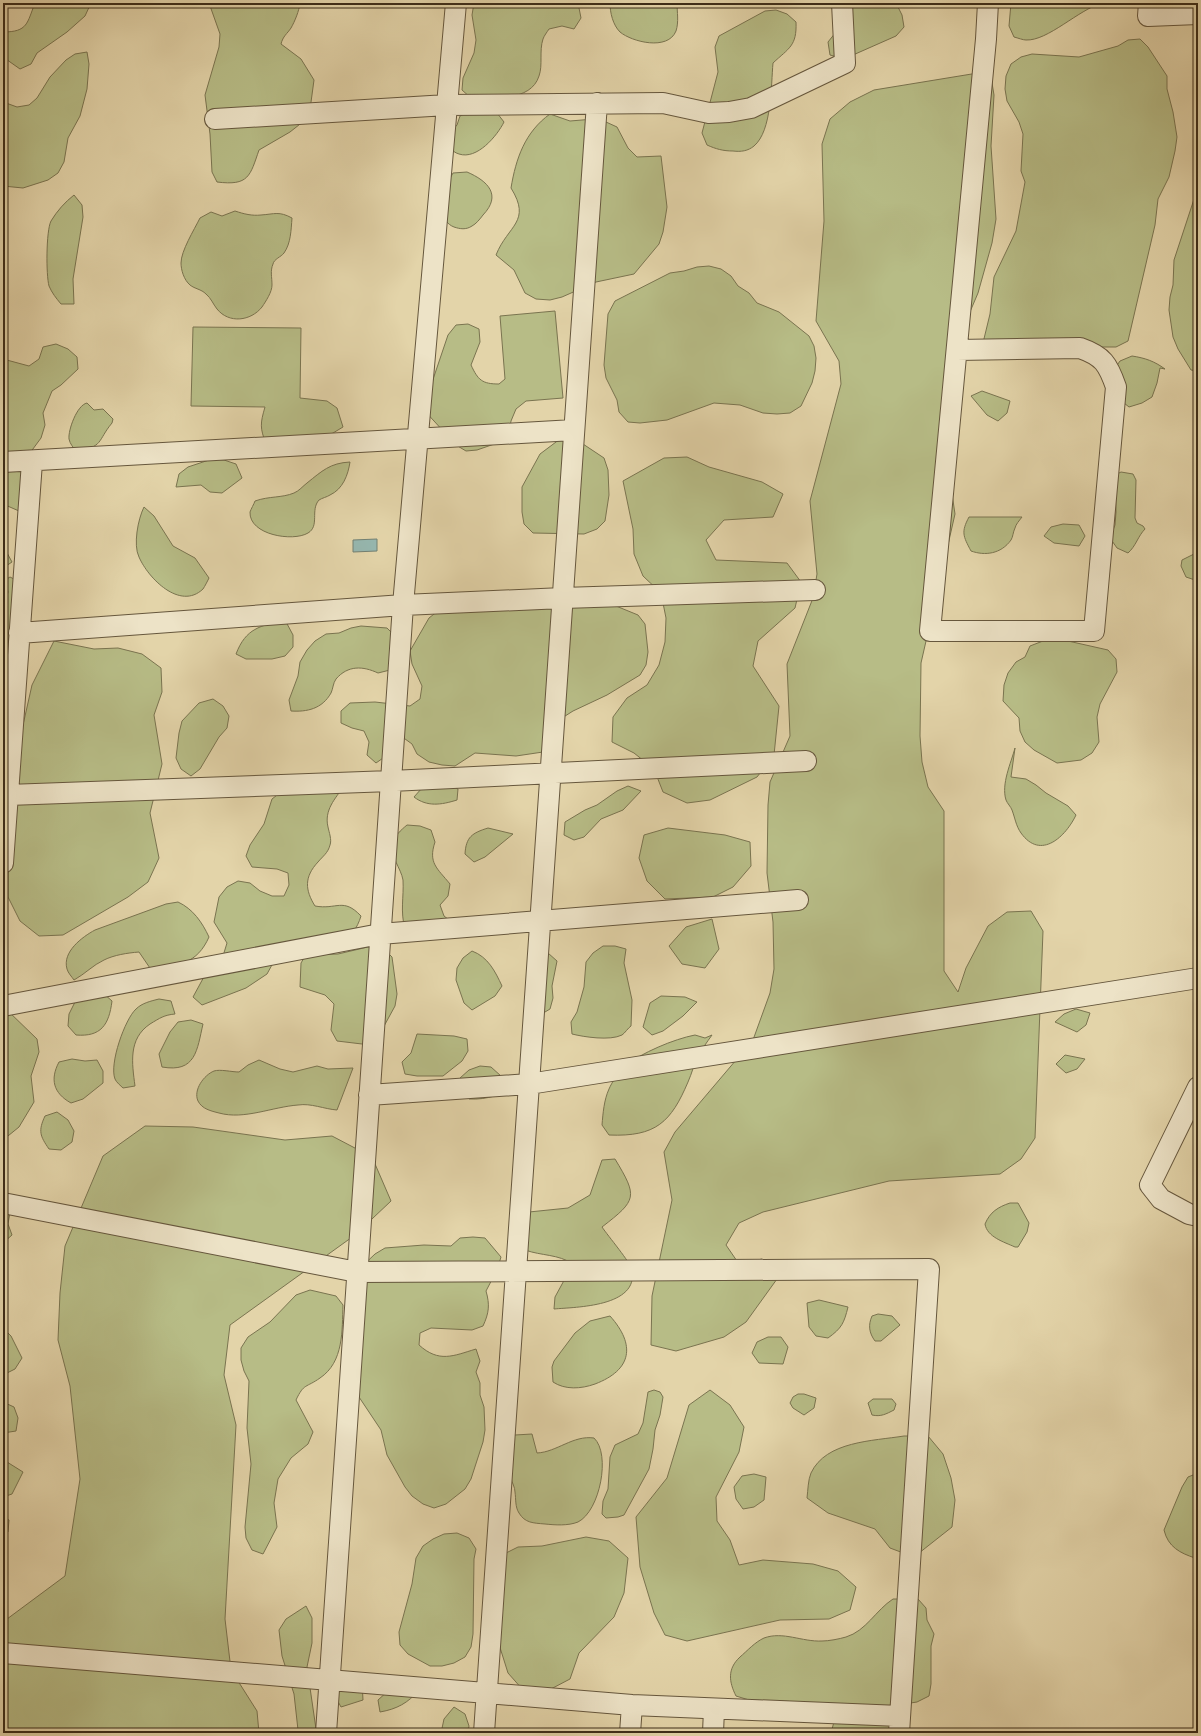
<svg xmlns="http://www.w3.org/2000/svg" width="1201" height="1736" viewBox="0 0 1201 1736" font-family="'Old Standard TT',serif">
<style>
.green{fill:#b7bc86;stroke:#7a7450}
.water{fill:#96b7af;stroke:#728073}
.building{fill:#d78e83;stroke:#3d2d19}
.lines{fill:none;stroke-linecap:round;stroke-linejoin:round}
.minor-casing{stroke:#66573d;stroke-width:22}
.minor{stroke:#ede3c7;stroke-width:20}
</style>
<rect width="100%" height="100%" fill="#e3d4a9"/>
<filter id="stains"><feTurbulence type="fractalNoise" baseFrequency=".005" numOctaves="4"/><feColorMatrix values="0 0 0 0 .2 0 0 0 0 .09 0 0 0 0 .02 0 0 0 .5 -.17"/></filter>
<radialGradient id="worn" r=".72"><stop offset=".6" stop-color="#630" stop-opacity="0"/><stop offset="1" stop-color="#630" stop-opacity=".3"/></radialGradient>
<path class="green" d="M35,3h56l-6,13 -18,16 -30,21 -6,11 -11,5 -17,-12v-25c25,0 24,-9 32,-29z
M209,3h91c-1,8 -5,18 -9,25 -4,6 -8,8 -10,16l20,15 13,21 -5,37 -19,15 -31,18c-9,26 -10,36 -42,32l-5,-10 -2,-38 -5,-39 14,-48 1,-13z
M474,3h104l3,15 -7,11 -12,-3 -13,3c-2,3 -5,7 -6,10 -4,12 0,26 -4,37 -8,26 -47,22 -68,22l-9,-8 1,-12 11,-25 2,-13 -4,-25z
M610,3h67c0,9 2,19 -1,28 -8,20 -44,11 -56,1 -7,-7 -10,-19 -10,-29z
M852,3h44l6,12 2,12 -8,9 -43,19 -12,3 -11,-3 -2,-13 24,-30z
M1011,3h91c-24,7 -54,38 -76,37 -3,0 -8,-2 -12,-3l-5,-11z
M776,10l11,4 9,8c1,24 -7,26 -23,41 -2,22 -1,68 -19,83 -6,5 -13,6 -21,5 -10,0 -17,-2 -26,-6l-5,-12 16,-61 -3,-25 4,-11 46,-25z
M1140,39l8,8 19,29v13l6,23 4,25 -2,14 -6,26 -11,22 -3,26 -27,116 -12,6h-134l8,-33 4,-37 22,-46 9,-49 -4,-11 2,-37 -4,-12 -12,-21 -2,-12 1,-13 5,-12 10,-7 11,-3 47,3 39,-11 10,-6z
M87,52l2,12 -2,25 -7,27 -12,22 -4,24 -6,11 -10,7 -25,8 -20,-2v-89l3,6 11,4 12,-2 8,-7 13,-21 16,-17 9,-6z
M990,71l4,24 -3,51 5,73 -4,24 -14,50 -20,47 -7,147 4,27 -34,149 -1,73 2,26 6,25 16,24v160l14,21 8,-24 22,-42 19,-14 24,-1 12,20 -8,207 -14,21 -21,15 -111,7 -126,31 -24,11 -13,22 13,19 23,-5 15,20 -31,43 -22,15 -48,14 -25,-6 1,-49 20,-96 -8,-48 11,-20 78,-92 17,-47 4,-24 -1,-47 -6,-49 1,-68 2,-23 20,-46 -3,-72 26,-66 4,-24 -7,-73 31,-117 -2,-23 -23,-40 8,-100 -2,-77 8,-25 20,-17 24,-12z
M471,110l26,3 7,9c-7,14 -27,38 -45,32 -4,-1 -7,-4 -11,-7l1,-13 8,-9 3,-9z
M550,114l20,7 24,-2 12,3 11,5 11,21 9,9 24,-1 6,51 -4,25 -4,12 -25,30 -38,8 -34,15 -12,3 -14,-1 -11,-6 -11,-23 -18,-15c12,-30 36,-33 15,-67 5,-30 14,-56 39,-74z
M467,172c21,9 35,23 16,43 -3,4 -7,9 -11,11 -6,4 -12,3 -18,1 -13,-5 -14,-22 -11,-35 1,-6 7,-13 10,-19z
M1198,187v184l-7,-1 -13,-21 -5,-12 -4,-27 1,-13 3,-12 1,-25z
M74,195l8,10 1,12 -10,62 1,25h-13c-5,-6 -9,-11 -12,-18 -3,-11 -3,-55 2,-65 6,-10 14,-19 23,-26z
M235,211c9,3 17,5 26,4 14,-1 18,-4 31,3 -1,12 -1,25 -8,35 -3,4 -10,6 -11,11 -3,7 -1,13 -1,21 0,7 -6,16 -10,22 -11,14 -33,17 -45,2 -4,-5 -6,-11 -11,-15 -5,-5 -11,-5 -16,-9 -6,-5 -9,-15 -9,-22 0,-12 13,-33 19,-45l11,-6 11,4z
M709,266l12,3 10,7 7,10 11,7 8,10 22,9 30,24 5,10 2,12 -1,13 -3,12 -11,23 -11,7 -13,1 -14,-1 -23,-8 -26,-2 -47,17 -27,3 -12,-1 -9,-10 -2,-12 -11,-22 -2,-13 4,-51 7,-13 55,-28 14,-2 13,-4z
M555,311l8,87 -37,3 -10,8 -5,12 -2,13 -9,8 -23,8 -11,1 -10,-6 -33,-36 25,-74 8,-10 12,-1 11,5 1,13 -9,23c7,15 11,19 28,19l6,-5 -5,-63z
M193,327l108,1 -1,70 27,3 10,7 6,19 -30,18 -47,-1c-6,-16 -6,-20 -1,-37l-74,-1z
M56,344l12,5 9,8 1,12 -17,16 -9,6 -9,22 2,12 -4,13 -14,19 -8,54 -16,-7v-145l26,7 10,-7 4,-12z
M1132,356c13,2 22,5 33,13l-5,-1 -3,15 -5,14 -10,6 -13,4 -10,-8 -6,-28 7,-10z
M982,391l28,10 -3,12 -9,8 -11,-6 -16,-19z
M87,403l7,7 9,-1 10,10 -1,4c-15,18 -8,24 -36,28 -3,-4 -6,-7 -7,-12 -1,-9 8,-34 18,-36z
M560,439l12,1 11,4 21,14 4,12 1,25 -4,26 -8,8 -13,5 -51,-1 -9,-9 -2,-12v-25l18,-33z
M687,457l22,10 53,15 21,12 -10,23 -49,3 -18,20 10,20 71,3 14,19 -6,26 -37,33 -5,25 26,40 -5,49 -17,22 -47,23 -23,3 -24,-11 -9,-23 -20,-16 -22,-11 1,-25 14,-19 20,-13 12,-20 6,-23 1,-24 -5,-25 -18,-17 -9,-22 -1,-25 -10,-48 41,-23z
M212,459l12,1 12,4 6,14 -20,15 -12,-1 -9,-7 -25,2 3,-13 9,-7z
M350,462c-2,13 -7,27 -20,33 -3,2 -8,3 -11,5 -9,10 1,26 -11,33 -15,9 -59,2 -58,-21 1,-3 4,-8 5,-11 14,-5 27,-3 39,-8 5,-2 9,-7 13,-10 15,-12 23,-20 43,-21z
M1121,472l12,2 3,6 -1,38 2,5 6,3 2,3c-7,7 -9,17 -17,24l-11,-5 -7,-10 5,-13 1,-13 -1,-37z
M144,507l10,9 19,30 22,12 14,20c-2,4 -4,8 -6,11 -23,22 -55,-11 -64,-32 -6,-12 -1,-38 5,-50z
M969,517h53c-3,4 -6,7 -7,11 -2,4 -2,9 -4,12 -10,14 -26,16 -40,11 -8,-15 -10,-19 -2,-34z
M1063,524l16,1 6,11 -6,10 -25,-3 -10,-7 7,-9z
M3,550l3,1 6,11 -9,6z
M1198,552v29l-12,-4 -5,-11 1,-6z
M10,577l6,3 -8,84h-5v-55l5,-17 -3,-12z
M448,603l168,3 22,9 7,9 3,28 -2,13 -6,10 -33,20 -34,16 -11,7 -19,34 -27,4 -41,-3 -20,13 -13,-1 -13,-3 -12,-8 -5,-10 -11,-8 -15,20 -10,7 -9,-8 2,-13 -5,-11 -12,-3 -11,-5v-12l9,-8 25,-1 35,4 10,-7 2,-13 -10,-22 -2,-13 19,-33z
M285,620l8,15v12l-8,9 -13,3h-26l-10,-5c10,-26 24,-28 49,-34z
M361,626l26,2 9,9 -6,33 -12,3c-15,-7 -30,-8 -42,6 -3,4 -3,10 -5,14 -9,16 -24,19 -40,18l-2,-11 9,-24 2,-14 7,-12 8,-9 11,-7 13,-1 12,-5z
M54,641l40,8 24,-1 24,6 19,14 1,24 -8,23 8,49 -12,49 9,45 -11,24 -20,15 -65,38 -24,1 -19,-15 -12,-24v-48l13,-115 11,-49z
M1043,641h25l40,9 8,9 1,13 -17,32 -3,13 2,25 -7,11 -11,7 -24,3 -23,-13 -9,-8 -5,-11 -1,-13 -16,-17 1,-16 4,-12 8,-11 9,-5 5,-11z
M213,699l10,7 6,10 -2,12 -8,9 -19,32 -9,7 -10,-7 -5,-11 3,-25 3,-12 17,-18z
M1015,748l-4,29 15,2 10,6 10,8 22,13 8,9c-10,21 -35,46 -55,18 -5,-7 -6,-15 -9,-23 -1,-3 -5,-7 -6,-10 -5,-16 5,-37 9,-52z
M447,784l11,5 -1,11c-16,5 -30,7 -43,-3l8,-9z
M344,786c-9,13 -20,24 -16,41 1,5 4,13 2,18 -2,8 -7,11 -12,17 -14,15 -13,28 -3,44 22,4 28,-9 46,10 -8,26 -25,30 -49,39l26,-1 34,-8 12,3 8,8 5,37 -2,12 -12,22 -10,10 -11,6 -25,-3 -6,-11 3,-26 -9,-9 -25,-8 1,-24 6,-10 -34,10 -6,11 -21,14 -44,17 -9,-8 13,-24 17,-17 4,-13 -13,-21 5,-25 8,-10 11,-6 12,2 10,8 12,5h12l5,-11 -1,-12 -11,-4 -25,-2 -6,-11 4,-11 14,-21 8,-25 9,-7z
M628,786l13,5 -18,19 -22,9 -17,18 -10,3 -10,-5 1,-13 20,-12 12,-5 20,-14z
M407,825l13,1 11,4 4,12c-7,21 2,26 15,42l-2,12 -8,9 4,11 9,7 -48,6c-5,-18 -1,-32 -2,-49 -2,-12 -13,-23 -10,-36 1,-8 8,-14 14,-19z
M488,828l25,6 -28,23 -11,5 -9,-8c1,-17 7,-21 23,-26z
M668,828l57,7 25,7 1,24 -18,21 -20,10 -48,2 -18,-18 -8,-23 5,-23z
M178,902c15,7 24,20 31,35 -12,27 -30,28 -57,34l-13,-19c-12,1 -25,3 -35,8 -11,5 -19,14 -30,20 -2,-3 -6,-7 -7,-11 -5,-17 15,-32 28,-39l71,-26z
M712,919l7,30 -14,19 -23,-4 -13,-18 17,-19z
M603,946h12l11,3 -2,14 8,37 -1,26c-3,2 -6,7 -9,9 -12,6 -38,2 -50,-1l-1,-12 6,-10 7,-25 2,-25 7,-9z
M472,951c16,6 23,20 30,35l-7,10 -23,14 -8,-7 -8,-23 1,-12 6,-10z
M548,953l9,8 -5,25 1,12 -3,11 -10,6 -2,-54z
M103,993l9,8c-3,24 -11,36 -36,34l-8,-9 1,-12 6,-12z
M661,996l24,1 12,5 -14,14 -20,15 -11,4 -9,-8 7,-24z
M159,999l12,2 4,13c-11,1 -15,4 -25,10 -22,15 -18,39 -15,62l-12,2c-2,-2 -7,-6 -8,-9 -6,-15 10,-60 21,-70 6,-6 15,-8 23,-10z
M3,1008l3,1 31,30 2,13 -8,24 3,26 -15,25 -16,13z
M1076,1009l14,4 -4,12 -9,7 -22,-10 9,-8z
M191,1020l12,4c-6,26 -7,49 -41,43l-3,-13 11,-22 8,-10z
M417,1034l37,2 13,3 1,12 -6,10 -19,15h-26l-12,-2 -3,-12 9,-9z
M695,1035l10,3 7,-3c-5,7 -10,14 -14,21 -4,8 -6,17 -10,26 -17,40 -32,55 -79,53l-7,-10c1,-12 2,-25 7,-36 3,-7 10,-18 16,-23 16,-13 49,-27 70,-31z
M1065,1055l20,4 -8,10 -11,4 -10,-9z
M72,1059l13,2 12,-1 6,11v12l-20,16 -12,4c-18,-10 -21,-24 -12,-41z
M259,1060l21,9 13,3 24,-6 11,3 25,-1 -16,42c-13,-1 -26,-7 -39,-5 -26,2 -54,15 -79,8 -8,-2 -17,-4 -21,-12 -5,-11 6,-26 16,-30 6,-2 18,1 25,1l9,-7z
M480,1066l11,1 10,9h11l6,11c-17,7 -30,13 -49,12l-9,-9v-12l9,-8z
M57,1112l11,8 6,11 -2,11 -11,8 -12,-1c-9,-13 -11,-18 -4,-33z
M145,1126l48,1 92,13 47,-4 40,21 19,44 -36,34 -125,90 -6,50 12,50 -11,194 6,51 26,41 2,22h-256v-111l62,-46 15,-97 -10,-93 -12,-46 2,-47 5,-47 38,-90z
M615,1159c23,38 22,41 -13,68 6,9 29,36 30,43 7,37 -56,37 -78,39l1,-12 18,-33c-15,-10 -31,-8 -48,-14l4,-38 39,-4 22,-13 12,-35z
M3,1203l7,9 -2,12 4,11 -9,8z
M1010,1203h8l11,20 -2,9 -9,15h-3c-11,-5 -28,-10 -30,-23 5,-12 13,-17 25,-21z
M473,1237l12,1 16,19 -4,13 -11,21c4,14 3,22 -3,35l-11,4 -41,-2 -11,5 -1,12c20,18 34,11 57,4l4,12 -4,11 4,11v12l4,12 1,23 -2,12 -12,37 -6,10 -19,15 -12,4 -11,-4 -11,-8 -7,-9 -18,-32 -6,-25 -22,-33 -5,-12 2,-113 19,-18 10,-6 39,-3 27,1 9,-8z
M310,1290l26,6 7,9c-1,25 1,57 -23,73 -14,10 -16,5 -24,22l17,32 -5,12 -17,14 -13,21 -4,24 3,24 -14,27 -11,-4 -6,-12 -1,-11 6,-63 -4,-36 2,-47 -5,-10 -3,-11v-12l7,-11 22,-15 26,-27z
M819,1300l29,7c-4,16 -6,21 -20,31l-12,-2 -7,-9 -2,-24z
M878,1314l14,2 8,9 -19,16h-6c-6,-8 -7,-16 -3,-25z
M610,1316c26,29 22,54 -15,68 -14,5 -30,6 -42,-2l-1,-15 2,-6 21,-28 15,-12z
M4,1329l7,7 11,22 -7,11 -12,6z
M768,1337h13l7,10 -5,17 -24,-1 -7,-10 5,-11z
M654,1390l6,2 3,5 -3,18 -5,15 -2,19 -4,20 -25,46 -6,2 -12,1 -4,-4 1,-13 5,-12 2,-32 5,-12 23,-11 5,-11 5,-31z
M710,1390l20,15 14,22 -5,25 -23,45 1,24 13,19 9,25 24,-5 50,4 25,7 18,16 -6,23 -21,9 -49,1 -93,21 -22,-6 -11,-22 -14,-46 -4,-50 31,-39 22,-73z
M798,1394h6l12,4 -2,10 -10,7 -11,-7 -3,-5 3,-6z
M873,1399h19l4,5 -2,6c-8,4 -13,7 -22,5l-4,-12z
M3,1402l11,5 4,11 -2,13 -13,2z
M532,1434l5,19c20,-1 36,-18 57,-15 17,16 6,73 -16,84 -10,4 -23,3 -33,2 -12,-1 -20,-1 -26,-11 -4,-6 -3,-14 -4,-21 0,-5 -3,-9 -4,-14 -3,-12 -1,-28 -2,-40l6,-3z
M904,1436h24l15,18 8,24 4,22 -3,27 -38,30 -24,-9 -15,-19 -47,-16 -21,-15c1,-8 1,-18 4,-25 15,-32 62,-32 93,-37z
M7,1462l16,10 -11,22 -9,3v-33z
M1198,1473v84l-3,1c-15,-5 -27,-11 -31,-28l18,-43 6,-10z
M754,1474l12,3 -2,23 -10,7 -11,2 -7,-10 -2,-12 8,-11z
M3,1517l6,3 -1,12h-5z
M457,1533l12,5 7,11 -2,10 -1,75 -2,13 -6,10 -11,6 -12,3h-12l-22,-12 -8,-9 -1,-13 13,-48 4,-26 7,-12 10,-7 11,-5z
M586,1537l23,4 19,17 -4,35 -10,24 -35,36 -9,26 -21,11h-26l-15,-17 -22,-70 12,-46 20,-10 24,-1z
M893,1599h25l8,9 1,12 7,14 -3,12v38l-2,12 -12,6 -13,2 -2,29h-71l4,-15 -33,-16 -53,-2 -13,-4c-7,-14 -9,-27 4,-39 7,-6 15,-15 24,-19 19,-7 38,4 58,3 7,0 17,-2 24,-4 20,-6 30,-27 47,-38z
M306,1606l6,12v25l-5,24 9,62 -4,4h-13l-1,-3 -4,-36 -12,-38 -3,-26 7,-11z
M362,1682l1,18 -22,7 -6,-11 2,-12z
M419,1690c-11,13 -22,19 -39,22l-2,-12 10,-9z
M454,1707l11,7 4,12 -1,7h-27l3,-14z"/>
<path class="water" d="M377,539v12l-24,1v-12z"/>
<path class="building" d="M3,502h3v9h-3z
M3,524h2v12h-2z"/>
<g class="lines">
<defs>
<path id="minor" d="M1149,3l-1,13 50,-2
M215,119l232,-14 216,-2 46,10 20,-1 22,-4 94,-45 -3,-60
M957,350l123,-2c23,8 28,16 36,39l-22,244h-164l56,-592 2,-36
M3,462l571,-32
M19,633l384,-28 160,-7 252,-8
M8,795l383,-14 415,-20
M3,863l29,-401
M3,1006l377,-72 418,-34
M1198,1087l-48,98 11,14 28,15 9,2
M369,1095l160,-11 669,-106
M3,1203l354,69 572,-3 -30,464
M3,1653l629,52 268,11
M326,1733l77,-1128 53,-602
M484,1733l113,-1630
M630,1733l2,-28
M713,1733l1,-24"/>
</defs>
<use href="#minor" class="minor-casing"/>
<use href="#minor" class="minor"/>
</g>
<rect width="1201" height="1736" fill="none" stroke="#e3d4a9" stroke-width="16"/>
<rect x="4" y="4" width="1193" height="1728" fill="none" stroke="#3d2d19" stroke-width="2"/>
<rect x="8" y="8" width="1185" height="1720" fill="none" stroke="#3d2d19"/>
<rect width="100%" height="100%" filter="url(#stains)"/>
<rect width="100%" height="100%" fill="url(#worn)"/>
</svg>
